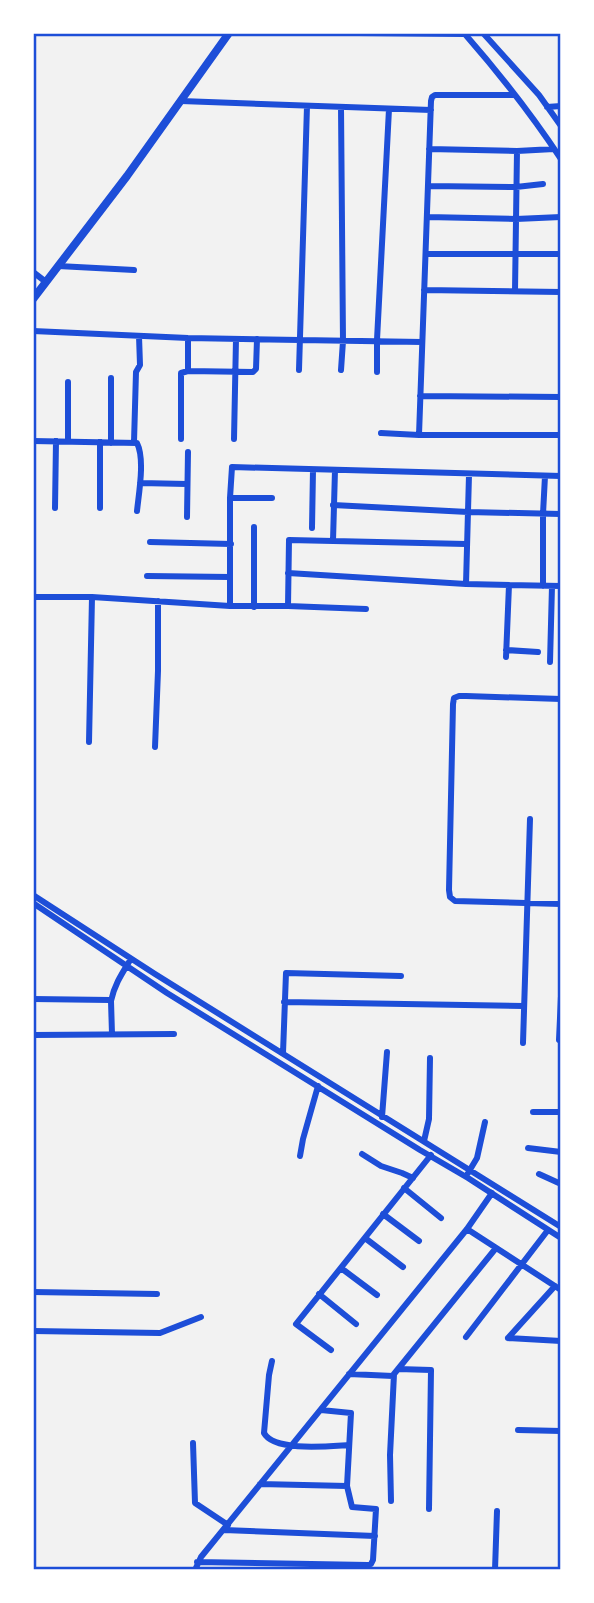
<svg xmlns="http://www.w3.org/2000/svg" width="594" height="1603" viewBox="0 0 594 1603" font-family="'Noto Sans',sans-serif">
<style>
.lines{fill:none;stroke-linecap:round;stroke-linejoin:round}
.minor{stroke:#1d4ed8;stroke-width:6}
.tertiary{stroke:#1d4ed8;stroke-width:8}
.neatline{fill:none;stroke:#1d4ed8;stroke-width:2.5}
</style>
<rect width="100%" height="100%" fill="#f2f2f2"/>
<g class="lines">
<path class="minor" d="M357,33l108,1
M464,33c35,40 68,82 97,126
M483,33l56,62 22,31
M181,101l250,9
M547,107l14,-1
M429,149l88,2 37,-2
M428,186l88,1 27,-3
M427,217l89,2 45,-2
M426,254h135
M58,266l76,4
M33,272l13,10
M424,290l137,2
M515,291l2,-140
M33,331l155,7 234,4
M299,370l8,-264
M341,370l2,-29 -2,-234
M188,371v-33
M377,372v-32l12,-231
M420,396l141,1
M381,433l38,2h142
M419,435l12,-334 1,-4 3,-2h80
M181,439v-66l7,-2 65,1 3,-3 1,-30
M234,439l2,-100
M33,441l104,2c8,16 2,49 0,68
M68,441v-59
M134,442l2,-70 4,-7 -1,-29
M111,443v-65
M140,483l47,1
M230,498h42
M333,505l135,7 93,2
M55,508l1,-67
M100,508v-66
M187,517l1,-65
M312,528l1,-58
M333,541l2,-71
M150,542l81,2
M288,573l178,11 95,2
M147,576l83,1
M466,584l3,-109
M543,586v-72l2,-38
M33,597h59l138,9h58l78,3
M230,606v-108l2,-31 329,9
M288,606l1,-66 177,4
M254,607v-80
M506,650l32,2
M506,657l3,-72
M550,662l2,-76
M561,699l-95,-3h-7l-5,2 -1,6 -4,186 1,7 5,4 106,3
M89,742l3,-145
M155,747l3,-76v-70
M33,895l122,79 406,253
M33,903l134,90 253,157 48,28 93,60
M33,999l77,1 1,1 1,33
M111,1001c3,-15 10,-26 18,-39
M284,1002l239,4
M33,1035l141,-1
M559,1040l2,-44
M523,1043l7,-224
M283,1053l3,-80 115,3
M533,1112h28
M382,1117l5,-65
M424,1141l5,-22 1,-61
M528,1148l33,4
M362,1154l19,12 21,7 11,5
M300,1156l3,-17 15,-53
M468,1173l9,-15 8,-36
M539,1174l22,10
M404,1188l37,30
M383,1214l36,27
M467,1229l94,61
M365,1238l38,29
M341,1268l36,27
M33,1292l124,2
M319,1294l37,30
M33,1331l127,2 41,-16
M466,1337l82,-107
M508,1338l47,-52
M508,1338l53,3
M331,1350l-35,-26 135,-169
M272,1361l-3,14 -5,58c10,19 66,13 85,12
M398,1369l33,1 -2,139
M349,1374l44,2
M321,1410l30,3 -4,73
M518,1430l43,1
M193,1443l2,60 33,22
M391,1501l-1,-46 4,-81 102,-126
M224,1530l151,6
M197,1562l171,3 3,-1 2,-4 3,-51 -24,-2 -5,-21 -87,-2
M195,1570l6,-13 266,-328 25,-36
M495,1570l2,-59"/>
<path class="tertiary" d="M33,299l94,-123 102,-143"/>
</g>
<rect width="594" height="1603" fill="none" stroke="#ffffff" stroke-width="70"/>
<rect x="35" y="35" width="524" height="1533" class="neatline"/>
</svg>
